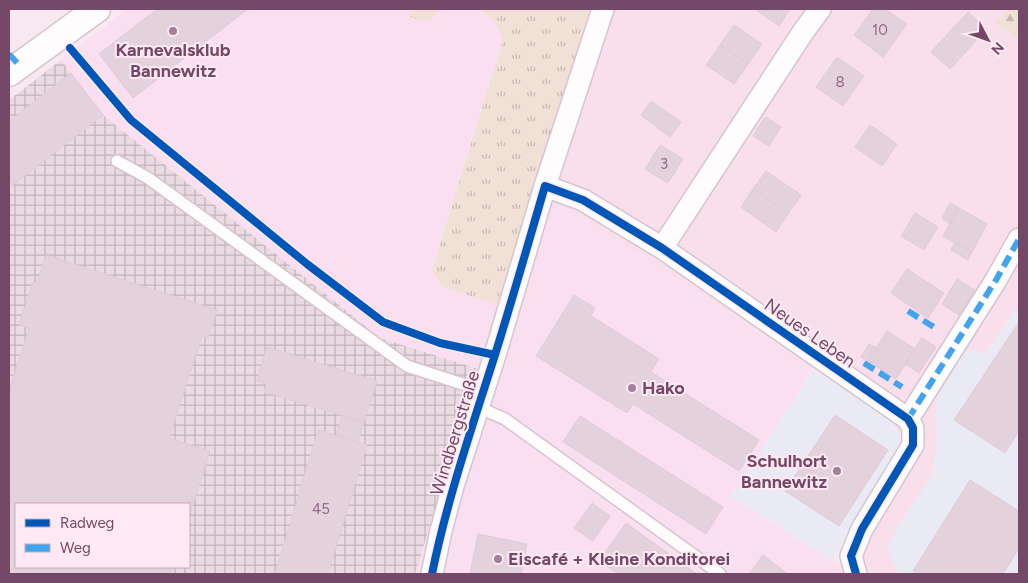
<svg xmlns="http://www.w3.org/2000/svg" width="1028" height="583" viewBox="0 0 1028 583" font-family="Figtree,sans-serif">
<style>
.residential{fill:#f8dfeb}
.commercial{fill:#fadff1}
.industrial{fill:url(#industrial-grid);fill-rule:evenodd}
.education{fill:#eaeaf4}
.grass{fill:url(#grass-tufts)}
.forest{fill:url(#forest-firs)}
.building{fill:#e3d1dc;stroke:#e0cbd7}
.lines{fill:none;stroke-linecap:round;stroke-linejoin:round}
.service-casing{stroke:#d6c4ce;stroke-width:14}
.minor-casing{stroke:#d6c4ce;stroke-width:24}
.tertiary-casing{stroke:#d6c4ce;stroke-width:29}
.service{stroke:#fefcfd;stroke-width:11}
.minor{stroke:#fefcfd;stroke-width:21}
.tertiary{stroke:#fefcfd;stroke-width:26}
.quiet{stroke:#42a4ee;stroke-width:6;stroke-dasharray:12 6;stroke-linecap:butt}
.cycleway-casing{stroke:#ffeaf3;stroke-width:11}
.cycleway{stroke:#0057b8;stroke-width:8}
.poi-dot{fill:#a28097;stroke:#ffeaf3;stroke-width:2}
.labels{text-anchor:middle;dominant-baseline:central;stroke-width:4;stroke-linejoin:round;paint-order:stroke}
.number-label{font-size:15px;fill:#926c86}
.poi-label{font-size:18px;font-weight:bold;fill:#754867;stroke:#ffeaf3;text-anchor:start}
.street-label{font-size:18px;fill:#754867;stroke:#ffeaf3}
</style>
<defs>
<pattern id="industrial-grid" width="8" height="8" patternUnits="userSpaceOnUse" patternTransform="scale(1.25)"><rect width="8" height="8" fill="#eadae2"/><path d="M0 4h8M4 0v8" fill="none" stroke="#c2b3bb"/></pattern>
<pattern id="grass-tufts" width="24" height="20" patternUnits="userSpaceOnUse" patternTransform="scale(1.25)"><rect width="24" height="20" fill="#f0e0d6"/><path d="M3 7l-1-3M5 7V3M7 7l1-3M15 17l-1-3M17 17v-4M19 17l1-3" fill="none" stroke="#c7b8b1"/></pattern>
<pattern id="forest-firs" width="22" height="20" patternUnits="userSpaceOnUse" patternTransform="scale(1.25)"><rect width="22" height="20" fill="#f0e0d6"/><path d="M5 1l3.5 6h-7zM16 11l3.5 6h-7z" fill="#c7b8b1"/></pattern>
</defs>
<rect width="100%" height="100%" fill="#f7e9ef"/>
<path class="residential" d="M590,9h419l-13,14 23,15v536h-173l46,-157 -358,-230z"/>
<path class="commercial" d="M128,9h284l-2,8 17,5 12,-11 5,-2h37l13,11 9,20 -71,229 102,-82 280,181 -83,129 114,71 1,6h-431l63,-205 -98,-31 -277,-223 -42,-55z"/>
<path class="industrial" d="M61,60l42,55 277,223 98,31 -63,205h-406v-474zM16,504h173v63h-173z"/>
<path class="education" d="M1019,304v270h-120l-12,-26 11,-22 34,-50 5,-40 -1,-36 30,-53 18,8z
M814,368l78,49 12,28 -72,114 -101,-62z"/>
<path class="grass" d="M412,9h32l-5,2 -11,11 -18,-5z
M480,9h110l-93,296 -54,-18 -11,-17 71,-230 -9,-20z"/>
<path class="forest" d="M1009,9h10v29l-24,-15z"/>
<path class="building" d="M157,9h91l-115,89 -34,-44z
M757,9h33l-11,17 -23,-16z
M873,9h12l22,15 -24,33 -29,-22z
M968,12l19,17 -37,40 -19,-17z
M734,25l28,19 -14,20 -28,-19z
M720,45l28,19 -14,20 -28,-19z
M837,57l27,19 -21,30 -27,-19z
M71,73l32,42 -94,73v-67z
M651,101l30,21 -11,15 -29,-22z
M765,117l16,10 -12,19 -16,-10z
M870,125l27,19 -15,22 -27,-19z
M660,145l23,14 -15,24 -23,-14z
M766,171l35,24 -13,19 -35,-25z
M753,189l35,25 -12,18 -35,-25z
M950,203l9,5 -9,16 -8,-6z
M959,208l28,16 -15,28 -29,-16z
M915,213l23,14 -14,23 -23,-14z
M955,242l17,10 -4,8 -17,-10z
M46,255l171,55 -9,28 -6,-2 -33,102 41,13 -21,66v-13h-173v63h157l-3,7h-161v-183l20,-63 -10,-3 14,-43 4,1z
M907,269l37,24 -16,25 -37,-25z
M957,279l18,11 -16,25 -17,-11z
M574,295l21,13 -4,8 68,43 -8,13 108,68 -20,31 -106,-67 -6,9 -91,-57z
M1019,322v109l-14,22 -51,-33z
M887,331l28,18 -19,30 -28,-18z
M922,338l14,9 -17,26 -14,-9z
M869,344l8,4 -9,13 -7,-4z
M267,347l110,34 -13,41 -100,-30 2,-8 -9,-3z
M835,415l53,35 -49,76 -54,-35z
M342,416l22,6 -6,20 -22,-7z
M580,416l143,91 -17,27 -143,-92z
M318,430l49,15 -39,129h-53z
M970,480l49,31v37l-16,26h-85l-5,-3z
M592,503l18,13 -17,25 -19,-13z
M626,523l71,51h-79l-19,-13z
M478,534l49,10 -6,30h-51z
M763,555l25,19h-39z"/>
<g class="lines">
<defs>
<path id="service" d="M117,161l31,17 259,188 77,25
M478,407l27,12 215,155"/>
<path id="minor" d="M545,186l38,14 79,48 246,171 5,9v17l-51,84 -11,27 5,18
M662,248l141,-216 17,-23
M908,419l88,-139 23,-41
M432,574l9,-43 12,-45 42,-131 50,-169 58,-177"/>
<path id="tertiary" d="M9,73l88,-64"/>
</defs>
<use href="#service" class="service-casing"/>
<use href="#minor" class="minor-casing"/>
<use href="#tertiary" class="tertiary-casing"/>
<use href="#service" class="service"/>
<use href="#minor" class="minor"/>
<use href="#tertiary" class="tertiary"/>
<path class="quiet" d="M9,54l10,11
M908,311l29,18
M864,363l38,24
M908,419l88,-139 23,-41"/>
<defs>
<path id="cycleway" d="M70,48l61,72 176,144 76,58 57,21 55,12
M432,574c15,-74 39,-144 62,-216 18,-57 34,-114 51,-172l38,14 79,48 246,171 5,9v17l-51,84 -11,27 5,18"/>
</defs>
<use href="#cycleway" class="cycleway-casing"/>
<use href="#cycleway" class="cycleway"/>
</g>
<g class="poi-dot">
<circle cx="173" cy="31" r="5"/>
<circle cx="632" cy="388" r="5"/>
<circle cx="837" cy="471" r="5"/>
<circle cx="498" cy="559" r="5"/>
</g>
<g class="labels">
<g class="number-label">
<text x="880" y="30">10</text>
<text x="840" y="82">8</text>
<text x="664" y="164">3</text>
<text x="321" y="509">45</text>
</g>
<g class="poi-label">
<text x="173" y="50" text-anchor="middle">Karnevalsklub<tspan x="173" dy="21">Bannewitz</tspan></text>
<text x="642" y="388">Hako</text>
<text x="827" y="461" text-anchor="end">Schulhort<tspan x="827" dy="21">Bannewitz</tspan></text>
<text x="508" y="559">Eiscafé + Kleine Konditorei</text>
</g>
<g class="street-label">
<text transform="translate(810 333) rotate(35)">Neues Leben</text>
<text transform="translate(455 433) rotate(-73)">Windbergstraße</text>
</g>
</g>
<rect width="1028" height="583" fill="none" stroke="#754867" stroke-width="20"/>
<rect x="15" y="503" width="175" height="65" fill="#ffeaf3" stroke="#c8a9bb"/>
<rect x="25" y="519" width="25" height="8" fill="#0057b8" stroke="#c8a9bb"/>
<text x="60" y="528" font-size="15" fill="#754867">Radweg</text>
<rect x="25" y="544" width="25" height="8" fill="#42a4ee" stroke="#c8a9bb"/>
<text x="60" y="553" font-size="15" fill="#754867">Weg</text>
<g transform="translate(988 40) rotate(131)" stroke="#ffeaf3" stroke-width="4" paint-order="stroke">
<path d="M0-4L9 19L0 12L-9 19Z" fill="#754867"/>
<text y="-8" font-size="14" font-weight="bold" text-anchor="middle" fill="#754867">N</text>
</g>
</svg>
